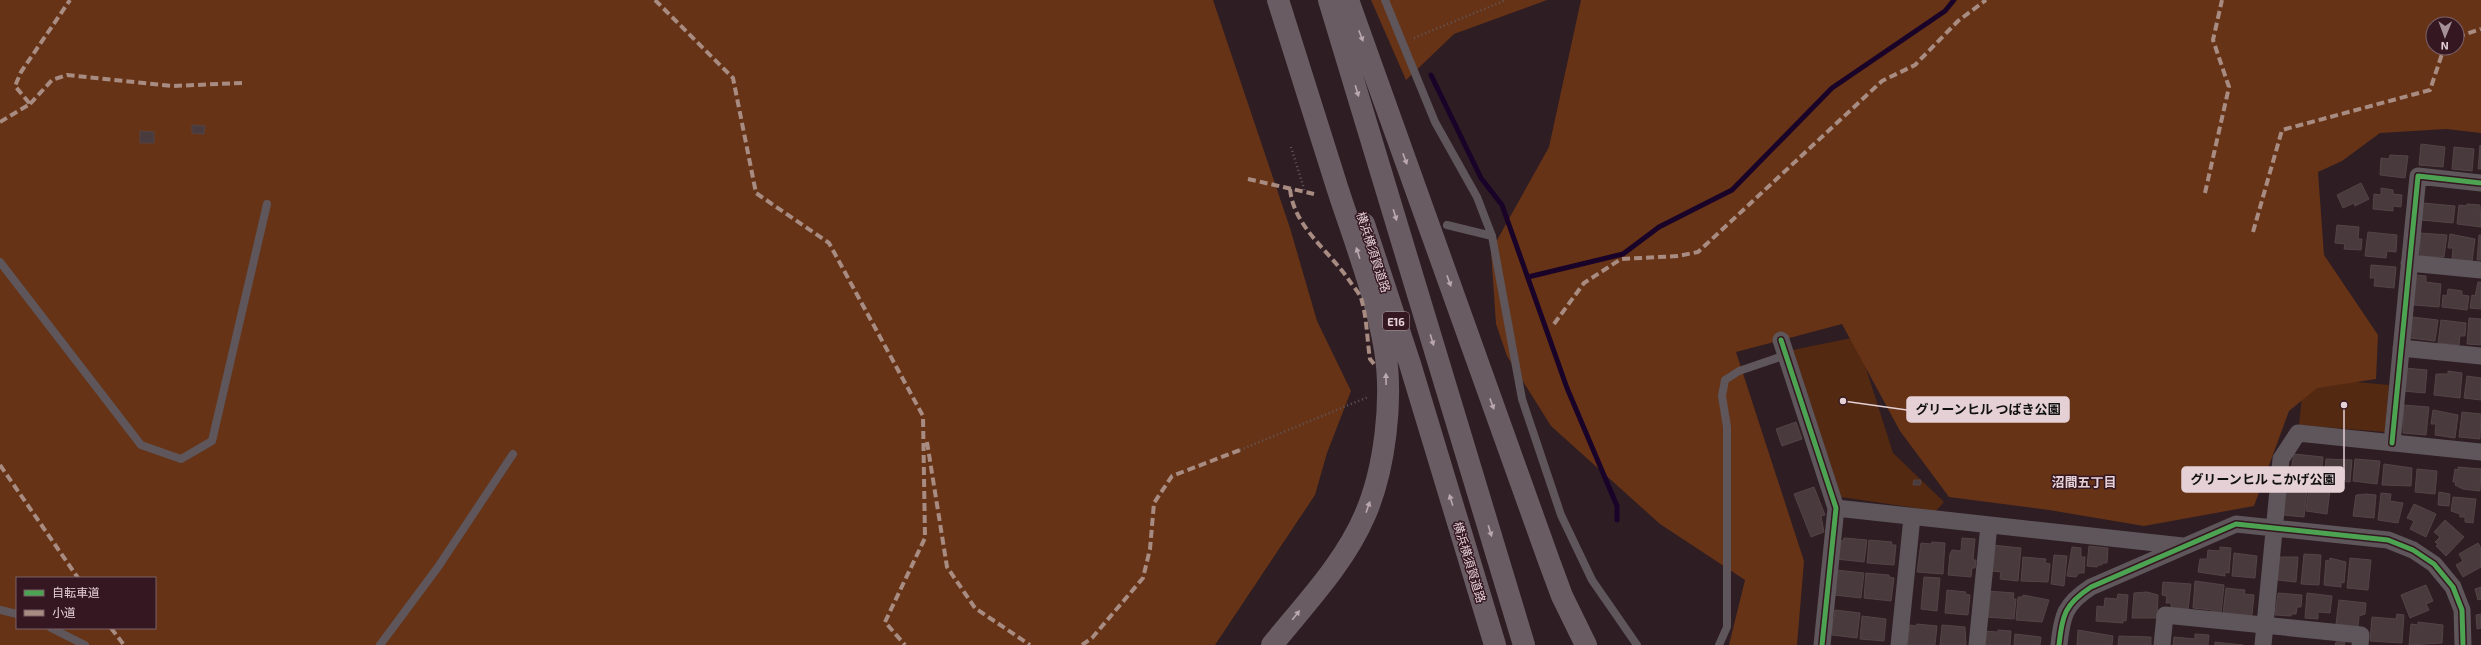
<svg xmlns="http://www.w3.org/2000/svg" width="2481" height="645" viewBox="0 0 2481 645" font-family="'Exo 2','Noto Sans JP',sans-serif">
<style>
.green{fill:#542911}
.forest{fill:#663316;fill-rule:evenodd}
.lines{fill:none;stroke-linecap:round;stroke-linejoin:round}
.stream{stroke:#1a0328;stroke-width:5}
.building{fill:#493b3d;stroke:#534447}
.path{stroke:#61585b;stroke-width:2.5;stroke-dasharray:1 3;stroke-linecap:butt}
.service{stroke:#5e565a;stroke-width:8}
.minor{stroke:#5e565a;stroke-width:17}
.motorway{stroke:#695d63;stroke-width:22}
.quiet{stroke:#a88b81;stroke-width:4;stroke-dasharray:8 4;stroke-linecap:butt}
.cycleway-casing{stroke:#341721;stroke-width:8}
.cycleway{stroke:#4ca352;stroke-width:5}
.oneway{fill:#baa8ae}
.labels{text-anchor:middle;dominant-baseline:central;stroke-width:3;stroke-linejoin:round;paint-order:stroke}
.shield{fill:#341721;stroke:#b098a0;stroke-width:1}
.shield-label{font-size:11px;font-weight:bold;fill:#e5d0d6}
.street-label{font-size:12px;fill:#e5d0d6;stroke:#341721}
.neighbourhood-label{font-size:13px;font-weight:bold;fill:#e5d0d6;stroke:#341721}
.leader{fill:none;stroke:#e5d0d6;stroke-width:1.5}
.callout-dot{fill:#e5d0d6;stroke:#341721;stroke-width:1.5}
.callout{fill:#e5d0d6;stroke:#e5d0d6;stroke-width:1.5}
.callout-label{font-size:13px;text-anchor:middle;font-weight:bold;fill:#111}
</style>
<rect width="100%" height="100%" fill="#2e1d23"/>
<path class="green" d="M1856,337l37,116 51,49 -8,9 -95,-14 -48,-147z
M2304,377l85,8 -4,47 -86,-7z"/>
<path class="forest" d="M0,0h1213l77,228 27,93 34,70 -24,62 -12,42 -100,150h-1215zM17,578h138v50h-138z
M1371,0h176l-93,34 -48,46z
M1581,0h900v133l-35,-4 -66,4 -38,28 -24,11 6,83 54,80 -2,44 -59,9 -28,23 -35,95 -110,20 -95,-16 -100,-13 -49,-66 -58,-107 -106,28 68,209 -7,84h-68l16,-65 -85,-56 -109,-98 -44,-70 -11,-32 -5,-73 58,-104zM2433,24h24v24h-24z"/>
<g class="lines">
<path class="stream" d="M1431,75l50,103 21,27 65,183 50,118v14
M1528,277l95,-23 36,-27 73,-37 100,-102 113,-77 9,-11"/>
</g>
<path class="building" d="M192,125l13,1 -1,8 -12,-1z
M140,131l14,1v11h-14z
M2421,144l24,3 -2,20 -24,-2z
M2480,145l1,1v23h-3z
M2454,147l20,2 -2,22 -20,-2z
M2390,155l18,1 -3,22 -25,-3 1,-17 8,1z
M2361,183l8,16 -14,7 -1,-3 -11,5 -6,-13z
M2381,188l12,2v4l9,1 -1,12 -8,-1v5l-20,-2 1,-15 7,1z
M2423,203l32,3 -2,17 -32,-3z
M2467,204l13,1 1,22 -24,-3 2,-19 7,1z
M2337,225l22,2 -1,12h4l-1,11 -17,-1 1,-5 -10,-1z
M2368,232l29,3 -1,17 -9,-1 -1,7 -21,-2z
M2420,233l27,2 -3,22h-24z
M2450,234l25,5 -3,23 -20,-3 1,-11h-5z
M2479,235h2v25h-4z
M2371,265l25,2 -2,21 -20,-2 1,-8h-5z
M2416,275l10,1v6l15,2 -2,23 -25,-2z
M2478,282h3v27l-11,-1 2,-13 3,1z
M2448,289l14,2v4l7,1 -2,14 -25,-3 1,-12 4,1z
M2412,317l26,3 -3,21 -25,-3z
M2469,318l12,1v26l-14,-1z
M2441,320l25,3 -1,13h-5l-1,9 -21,-2z
M2405,368l22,2 -2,23 -22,-2z
M2448,371l14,2 -2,25 -26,-3 2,-21h12z
M2467,376l14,2v22l-17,-2z
M2403,405l26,2 -3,28 -23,-2z
M2433,410l25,5 -3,23 -20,-3 1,-11h-5z
M2462,412l19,2 -1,25 -21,-2z
M1796,422l6,17 -20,7 -6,-17z
M2294,454l29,3 -2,20 -31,-3z
M2326,459l26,1 -2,22 -26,-3z
M2355,459l25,2 -3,23 -24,-3z
M2384,464l28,4 -1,18 -29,-1z
M2458,467l23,2 -1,22 -17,-2 -8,-4 1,-3h-3l2,-13 3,1z
M2417,469l20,2 -2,23 -20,-2z
M1914,480h7l-1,5h-7z
M1814,487l11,28 -4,1 3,16 -13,5 -17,-43z
M2309,487l21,3 -3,24 -21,-3z
M2286,488l21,2 -3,27 -21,-2z
M2439,492l11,2 -1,12 -11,-1z
M2381,493l10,1 -1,7 13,2 -5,20 -20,-3z
M2366,494l10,1 -2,23 -21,-2 3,-21z
M2453,497l23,2 -3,24 -8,-1v-5h-5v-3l-9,-3z
M2414,504l22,10 -10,23 -16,-8 4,-8 -7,-3z
M2445,520l19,17 -18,19 -10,-10 2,-2 -3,-2 5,-5 -6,-5z
M1844,538l23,2 -3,22 -28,-3 2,-19 5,1z
M1962,538l13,1 -2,21h3l-1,8h-3l-1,9 -23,-2 2,-21 2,-4 9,1z
M1869,540l23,2 -1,3h5l-2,20 -27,-2z
M1932,542l13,1 -2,31 -26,-2 4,-29 10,1z
M2478,543l3,5v19l-18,10 -7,-12 7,-4 -4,-7z
M1992,545l29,3 -3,33 -18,-2 1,-7 -9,-1z
M2089,546l19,2 -1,15h-5v2h-4l-1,2 -10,-1z
M2072,547l9,1v9h4l-1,16h-5l-3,4 -9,-1z
M2220,547l11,1 -2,25 -4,-1v4l-27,-4 2,-13h7l1,-9 12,1z
M2234,553l23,3 -2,22 -23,-2z
M2304,554l17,1 -2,30 -18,-1z
M2054,555l13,1 -3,30 -13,-2z
M2023,557l23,2 -1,4 5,1 -2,18 -27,-1z
M2279,557h19l-2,25 -19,-2z
M2330,558l16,4 -2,21 -3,-1v5l-17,-2 2,-25 3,1z
M2350,558l21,2 -3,30 -21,-2z
M1836,570l28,3 -3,25 -27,-3z
M1866,573l23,2v2l5,1 -3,23 -27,-3z
M1924,577l16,1 -3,33 -16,-2z
M2195,581l29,4 -3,29 -9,-1v-3l-19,-2z
M2163,582l28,2 -3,26 -17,-2v-5h-5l1,-7 -5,-1z
M2426,585l7,16 -7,3 3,6 -19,8 -9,-23z
M2481,587v12l-3,1 -3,-11z
M2226,588l19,2 -1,4 10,1 -2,20 -2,2 -27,-3z
M1947,590l19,2 -1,2 5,1 -2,20 -23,-2z
M1988,591l26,2 -1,6h3l-2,20 -28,-2z
M2147,592l11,3 -1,23h-25l2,-25z
M2278,593l24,2 -1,12h-4l-1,7h-5v2l-16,-1z
M2307,593l25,3 -2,17 -12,-1v7l-13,-1z
M2118,594l10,1 -2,26 -3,-1v3l-27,-2 1,-15 7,1 1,-9 12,1z
M2023,595l26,5 -7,22 -26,-2 2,-23h5z
M2339,600l27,3 -1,11 -6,2 -1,11 -22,-3z
M1835,610l25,3 -3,25 -25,-3 -1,-16h3z
M2397,614l7,1 -2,28 -32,-2 2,-24 24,2z
M2481,614v14l-4,1 -1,-14z
M1862,616l24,3 -2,22 -24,-2z
M2418,622l25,3 -1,18 -33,2 2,-21 7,1z
M1917,624l20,2 -2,19h-27l2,-20 6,1z
M1942,625l23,2 1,18h-26z
M1998,630l13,1 -1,14h-27l1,-14 14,1z
M2078,630l35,6 -1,9h-35z
M2015,634l26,3 -1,8h-26z
M2195,634l14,1 -1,10h-35l1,-8 21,2z
M2119,636l32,1v8h-33z
M2215,642l28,3h-28z
M2336,642h9l-1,3h-9z"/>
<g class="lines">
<path class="path" d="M1414,38l92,-38
M1291,147l14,45
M1240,450l128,-53"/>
<path class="service" d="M1385,0l50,122 42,75 15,39 30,163 39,116 31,65 45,65
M1447,225l45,11
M0,262l141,183 40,14 31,-18 55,-237
M0,610l17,4
M51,628l34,17
M380,645l58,-78 75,-113
M1719,645l8,-18v-200l-5,-31 3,-16 14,-9 47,-16"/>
<path class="minor" d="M2409,263l72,7
M1781,340l55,168 -14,137
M2401,348l80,8
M2392,443l26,-267 63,7
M1836,508l347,38
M1899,645l13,-128
M1977,645l12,-120
M2059,645c3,-30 6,-41 32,-58l145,-63 152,16 25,10 21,14 19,23 9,23 1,35
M2162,645l3,-30 196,20 -1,10
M2263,645l18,-186 17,-26 183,19"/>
<path class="motorway" d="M1329,0l195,645
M1348,0l201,561 13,35 24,49
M1364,224l46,140 85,281
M1272,645c33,-41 72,-81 93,-130 20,-46 28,-115 20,-165 -9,-54 -30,-108 -47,-160 -20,-64 -40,-127 -60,-190"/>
<path class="quiet" d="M655,0l78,78 23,115 73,50 94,173 2,122 -40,84 20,23
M2457,37l24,-8
M30,104l22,-24 15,-5 105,11 70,-3
M0,122l30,-18 -15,-18 6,-14 49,-72
M1248,179l66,15
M1290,189c4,39 40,62 61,94 3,4 8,10 10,15 6,19 6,42 9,61l4,5
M2205,193l24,-106 -16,-47 9,-40
M2253,232l29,-102 148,-40 14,-42
M1554,324l30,-41 37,-24 57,-3 20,-4 184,-171 33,-16 43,-44 28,-21
M927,442l20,125 28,41 55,37
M0,465l78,113
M111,628l13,17
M1082,645l10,-7 51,-60 7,-29 4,-46 18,-27 68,-26"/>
<defs>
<path id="cycleway" d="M1781,340l55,168 -14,137
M2392,443l26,-267 63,7
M2059,645c3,-30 6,-41 32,-58l145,-63 152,16 25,10 21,14 19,23 9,23 1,35"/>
</defs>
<use href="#cycleway" class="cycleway-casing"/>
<use href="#cycleway" class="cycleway"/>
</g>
<defs><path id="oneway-solid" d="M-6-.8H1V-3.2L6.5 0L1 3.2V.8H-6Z"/></defs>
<g class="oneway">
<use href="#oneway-solid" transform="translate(1361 36) rotate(69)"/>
<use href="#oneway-solid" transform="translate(1357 91) rotate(73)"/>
<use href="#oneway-solid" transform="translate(1405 159) rotate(70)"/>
<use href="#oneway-solid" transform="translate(1395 215) rotate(73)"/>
<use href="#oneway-solid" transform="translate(1358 253) rotate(-108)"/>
<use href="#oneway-solid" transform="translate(1449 281) rotate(70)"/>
<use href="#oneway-solid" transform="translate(1432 340) rotate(73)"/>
<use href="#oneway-solid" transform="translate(1386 379) rotate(-91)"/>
<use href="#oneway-solid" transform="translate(1492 404) rotate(70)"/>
<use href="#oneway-solid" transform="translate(1451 500) rotate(-107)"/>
<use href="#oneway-solid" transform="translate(1368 507) rotate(-71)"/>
<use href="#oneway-solid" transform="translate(1490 531) rotate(73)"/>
<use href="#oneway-solid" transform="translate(1296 615) rotate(-51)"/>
</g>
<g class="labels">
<rect class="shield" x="1383" y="312" width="26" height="18" rx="3"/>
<g class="shield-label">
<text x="1396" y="321">E16</text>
</g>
<g class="street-label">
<text transform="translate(1374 252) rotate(72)">横浜横須賀道路</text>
<text transform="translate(1470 562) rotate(73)">横浜横須賀道路</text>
</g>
<g class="neighbourhood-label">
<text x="2084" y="482">沼間五丁目</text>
</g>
</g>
<path class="leader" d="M1843 401L1907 410M2344 405L2344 480"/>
<g class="callout-dot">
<circle cx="1843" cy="401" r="4"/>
<circle cx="2344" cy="405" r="4"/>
</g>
<g class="callout">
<rect x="1907" y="397" width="162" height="25" rx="4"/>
<rect x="2182" y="467" width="162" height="25" rx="4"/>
</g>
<g class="callout-label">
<text x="1988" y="414">グリーンヒル つばき公園</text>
<text x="2263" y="484">グリーンヒル こかげ公園</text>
</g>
<rect x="16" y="577" width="140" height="52" fill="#341721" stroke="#7b6169"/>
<rect x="24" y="590" width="20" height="6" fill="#4ca352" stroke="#7b6169"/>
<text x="52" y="597" font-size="12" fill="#e5d0d6">自転車道</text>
<rect x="24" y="610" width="20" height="6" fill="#a88b81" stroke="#7b6169"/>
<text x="52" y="617" font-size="12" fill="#e5d0d6">小道</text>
<g transform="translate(2445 36) rotate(181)"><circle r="19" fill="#341721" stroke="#7b6169"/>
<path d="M0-3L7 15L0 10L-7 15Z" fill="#a59197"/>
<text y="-6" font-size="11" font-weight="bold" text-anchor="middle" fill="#e5d0d6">N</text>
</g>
</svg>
